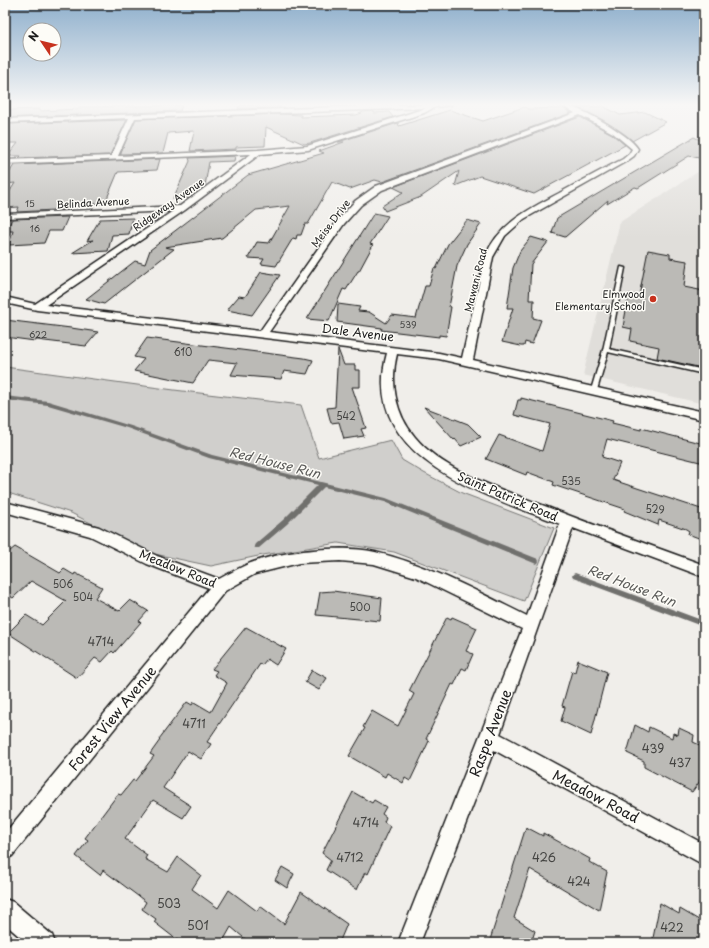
<svg xmlns="http://www.w3.org/2000/svg" width="709" height="948" viewBox="0 0 709 948" font-family="'Playpen Sans',sans-serif">
<style>
.built{fill:#e0deda}
.green{fill:#d0cfcc;stroke:#767674}
.lines{fill:none;stroke-linecap:round;stroke-linejoin:round}
.stream{fill:#706f6d;fill-rule:evenodd}
.building{fill:#bbbab6;stroke:#1c1c1c}
.lane-casing{stroke:#1c1c1c;stroke-width:3}
.street-casing{stroke:#1c1c1c;stroke-width:3}
.lane{fill:#fdfcf7;fill-rule:evenodd}
.street{fill:#fdfcf7;fill-rule:evenodd}
.poi-dot{fill:#c8321e;stroke:#fdfcf7;stroke-width:1.5}
.labels{text-anchor:middle;dominant-baseline:central;stroke-width:3;stroke-linejoin:round;paint-order:stroke}
.far-number-label{font-size:9px;fill:#444442}
.far-street-label{font-size:10px;fill:#1c1c1c;stroke:#fdfcf7}
.far-poi-label{font-size:10px;fill:#1c1c1c;stroke:#fdfcf7;text-anchor:end}
.number-label{font-size:10px;fill:#444442}
.street-label{font-size:12px;fill:#1c1c1c;stroke:#fdfcf7}
.near-number-label{font-size:12px;fill:#444442}
.water-label{font-size:13px;font-style:italic;fill:#5b5b59;stroke:#fdfcf7}
.near-street-label{font-size:14px;fill:#1c1c1c;stroke:#fdfcf7}
</style>
<rect width="100%" height="100%" fill="#f0eeea"/>
<filter id="ink" filterUnits="userSpaceOnUse"><feTurbulence type="fractalNoise" baseFrequency=".025" numOctaves="2"/><feDisplacementMap in="SourceGraphic" scale="8" xChannelSelector="R" yChannelSelector="G"/><feConvolveMatrix kernelMatrix="1 2 1 2 8 2 1 2 1" color-interpolation-filters="sRGB"/></filter>
<g filter="url(#ink)">
<path class="built" d="M704,168v236l-121,-29 37,-153z"/>
<path class="green" d="M5,367l169,23 127,15 18,53 72,-18 11,20 22,13 38,20 92,35 -30,73 -130,-49 -56,-9 -75,12 -52,11 -61,-13 -79,-40 -66,-21z"/>
<g class="lines">
<path class="stream" d="M5,396l43,5 83,25 81,29 174,43 152,61 1,2 -1,2 -2,1 -2,-1 -149,-61 -61,-15 -37,37 -28,24h-4l-1,-2 1,-2 28,-24 35,-35 -109,-27 -82,-30 -79,-23 -43,-5z
M575,573l129,48v6l-131,-49 -1,-2 1,-2z"/>
</g>
<path class="building" d="M182,105l-2,6 -175,7v-8l35,-1 -1,2 39,-2 1,-2z
M240,105h40v3l-42,1z
M603,106l17,9 25,-3 21,10 -34,19 -29,-21 -27,-13z
M524,107l5,2 34,-1 8,5 -189,69 -7,-2 -25,9 -18,-7 -24,42h-3l-4,11h-4l-1,4 -3,-1 -17,28 -15,-2 3,-5 -16,-1 9,-16 12,1 21,-37 -34,4 -34,28 -57,9 9,2 -70,55 -18,-5 49,-38 10,3 5,-14 98,-75 76,-22 -5,-2 25,-9h-6l60,-19 1,3 51,-16 33,11z
M374,111v2l15,-1 4,5 -83,26 -6,1 -38,-17 -1,19 -29,1v2l-46,2 4,-20 -26,2 -5,20 -43,1 16,-35 145,-5 20,1v2l55,-2 6,-2v-1z
M580,117l32,17 13,11 -91,49 -54,-18 -25,10 4,-15 -38,26 -36,14 -3,-5 21,-14 -10,-5z
M127,120l-17,35 -91,3 2,-2h-13l10,-13h-13v-19z
M694,137l10,5v17l-15,-3 -51,32 -3,-1 -28,17 1,-4 -43,37 -13,-4 5,-15z
M235,156l-1,5 -25,1 -4,24 -16,12 -16,1 17,-38 -1,-3z
M160,159l-3,11 -39,2 -13,31 -31,2 -2,4 -55,3 2,-5 -14,1v-9l10,-16 -10,1v-4l9,-15z
M374,213l14,3 -18,28 3,1 -14,26h-1l-12,19 -3,-1 -14,32 -22,-2z
M68,217l-6,14h-13l-5,12 -35,2 4,-14h-7l6,-12z
M133,218l-4,16 -17,1 -4,16 -36,2 21,-13 -6,1 13,-22z
M467,220l14,4 -14,20 -10,22 -8,41h2l-5,29 -7,-1v2l-58,-7 1,-2 -45,-6 1,-18 22,3 -2,4 11,1 17,11 6,-8 24,3 9,-32h4l5,-18 2,1 12,-25z
M531,237l17,5 -17,22 -2,36h5l-1,18 8,2 -9,24 -7,-2 -1,4h-3l-19,-4 11,-34h-6l6,-40 7,-17z
M648,250l22,4v4l17,3 -3,26 20,4v63h-2v14l-45,-10 2,-11 -29,-6 2,-12 -9,-2 6,-33 10,2z
M261,272l19,3 -28,40 -25,-5 12,-14 6,1z
M5,320l66,8 27,4 -12,14 -49,-6 -2,1 -30,-4z
M147,338l157,20 9,2 -6,14 -23,-3 -3,8 -50,-4 6,-12 -29,-3 -15,23 -59,-12 10,-12 -10,-2z
M338,349l6,16h11v5h5v17h-8l14,41 -5,1 3,7 -20,3 -5,-17 -8,1 -4,-15 8,-1z
M521,398l92,23 -1,2 29,7v-2l63,16v19l-97,-24 -5,18 18,6 -7,17 91,30v30l-16,-6 1,-3 -3,-2 -27,-9 -1,5 -34,-14 1,-2 -72,-24 1,-3 -27,-10 -1,3 -40,-16 13,-24 43,16 8,-27 -36,-9 4,-15h3z
M424,407l44,17 13,13 -20,9 -6,-7 -1,1z
M15,547l45,26 4,-4 10,6 1,-2 27,14 -7,11 24,13 11,-11 18,11 -9,10 2,1 -27,31 -2,-2 -10,11 -7,-4 -18,20 -69,-45 18,-18 16,10 24,-24 -35,-20 -18,17 -8,-5v-38z
M333,591l49,7 -2,23 -64,-6 4,-23z
M447,617l4,2 1,-2 25,11 -11,23 7,3 -7,16 -4,-2 -8,17 -2,-1 -26,55 3,2 -19,40 -5,-3 -2,5 -16,-10 -2,4 -36,-21 16,-28 -2,-1 9,-16 26,15 16,-32 -5,-3z
M246,627l40,22 -10,16 -9,-6 -5,6 -2,-1 -53,78 4,2 -10,15 -13,-8 -25,37 28,18 -8,12 -30,-18 -28,39 22,16 -2,4 23,13 10,-15 23,18 -9,14 26,19 11,-18 28,21 3,-5 24,18 17,-32 46,32 -8,19h-89l-19,-16 -9,16h-41l-27,-21 2,-3 -14,-10 4,-7 -43,-32 -3,5 -24,-19 12,-16 -3,-2 33,-44 3,1 12,-15 2,1 19,-25 -4,-2 10,-14 -1,-1 28,-37 5,3 2,-3 17,10 16,-29 -13,-8 3,-4 -5,-2z
M578,660l29,12 -16,63 -30,-14 4,-14 -3,-1 10,-35 3,1z
M312,670l15,8 -8,12 -14,-8z
M635,725l13,7 1,-5 23,11 1,-5 5,2 1,-7 15,7 -1,7 11,5v13l-4,21 -8,11 -48,-25v-6l-17,-8z
M353,792l19,11 2,-3 12,7 -4,7 4,3 -2,5 6,4 -22,48 -3,-2 -8,18 -31,-20 5,-10 -9,-7z
M526,827l17,9v-3l47,26 -1,3 18,10 -8,38 -69,-41 -16,49 21,13 -4,12h-42z
M282,867l12,7 -7,14 -12,-8z
M660,903l19,11 1,-5 24,14v20h-52z"/>
<g class="lines">
<defs>
<path id="lane" d="M621,267l4,1 -16,81 95,21v4l-96,-22 -11,38 -1,1h-4l-1,-1 12,-40z"/>
<path id="street" d="M394,105h57l-16,2 -11,6 -116,37 -48,4 -75,56 -139,95 214,26 78,-111 17,-19 21,-15 199,-73 -14,-8c17,0 68,29 77,44l-4,7 -7,5 -103,58 -19,17 -12,21 -20,103 231,52v8l-265,-61 -42,-5c-7,28 -2,60 18,83 30,36 84,51 127,68 53,21 108,40 162,60v12l-131,-49 -73,206 204,110v21l-210,-115 -74,193h-22l124,-314 -106,-52 -42,-13 -34,-3 -41,2 -44,11 -30,17 -213,265 -7,3v-26l204,-245 -62,-24 -57,-28 -85,-24v-10l94,25 58,29 62,23c9,-5 18,-10 27,-14 31,-14 96,-21 129,-13 54,13 103,40 152,64l33,-92c-74,-29 -202,-65 -173,-171l-350,-43 -32,-7v-6l30,7 138,-93 -168,7v-4l175,-8 71,-52 -246,10v-4l106,-4 18,-38 -124,5v-4zM426,108l-119,38 -49,4 -140,6 17,-38zM580,115l33,18 19,16 -3,5 -6,5c-20,10 -40,21 -60,32 -31,17 -64,31 -78,66l-23,101 -23,-5 -170,-21 75,-108 17,-19 21,-15z
M5,899l8,3 39,33 3,8h-28l-22,-19z"/>
</defs>
<use href="#lane" class="lane-casing"/>
<use href="#street" class="street-casing"/>
<use href="#lane" class="lane"/>
<use href="#street" class="street"/>
</g>
</g>
<linearGradient id="sky" x2="0" y2="1"><stop stop-color="#8eafcc"/><stop offset="0.44" stop-color="#f8f7f6"/><stop offset="1" stop-color="#f8f7f6" stop-opacity="0"/></linearGradient>
<rect width="709" height="238" fill="url(#sky)"/>
<circle class="poi-dot" cx="653" cy="299" r="4"/>
<g class="labels">
<g class="far-number-label">
<text x="30" y="203">15</text>
<text x="35" y="228">16</text>
<text x="408" y="324">539</text>
<text x="38" y="334">622</text>
</g>
<g class="far-street-label">
<text transform="translate(93 202) rotate(-3)">Belinda Avenue</text>
<text transform="translate(168 204) rotate(-35)">Ridgeway Avenue</text>
<text transform="translate(330 223) rotate(-53)">Meise Drive</text>
<text transform="translate(475 280) rotate(-76)">Mawani Road</text>
</g>
<g class="far-poi-label">
<text x="645" y="293">Elmwood<tspan x="645" dy="12">Elementary School</tspan></text>
</g>
<g class="number-label">
<text x="183" y="351">610</text>
<text x="346" y="415">542</text>
<text x="571" y="480">535</text>
<text x="655" y="508">529</text>
<text x="63" y="583">506</text>
<text x="83" y="596">504</text>
<text x="360" y="606">500</text>
</g>
<g class="street-label">
<text transform="translate(358 332) rotate(7)">Dale Avenue</text>
<text transform="translate(508 496) rotate(23)">Saint Patrick Road</text>
<text transform="translate(178 568) rotate(22)">Meadow Road</text>
</g>
<g class="near-number-label">
<text x="101" y="641">4714</text>
<text x="194" y="723">4711</text>
<text x="653" y="748">439</text>
<text x="680" y="762">437</text>
<text x="366" y="822">4714</text>
<text x="350" y="857">4712</text>
<text x="544" y="857">426</text>
<text x="579" y="881">424</text>
<text x="169" y="903">503</text>
<text x="198" y="925">501</text>
<text x="672" y="927">422</text>
</g>
<g class="water-label">
<text transform="translate(275 462) rotate(14)">Red House Run</text>
<text transform="translate(632 585) rotate(21)">Red House Run</text>
</g>
<g class="near-street-label">
<text transform="translate(112 718) rotate(-51)">Forest View Avenue</text>
<text transform="translate(490 733) rotate(-69)">Raspe Avenue</text>
<text transform="translate(596 796) rotate(28)">Meadow Road</text>
</g>
</g>
<rect width="709" height="948" fill="none" stroke="#fdfcf7" stroke-width="20"/>
<rect x="10" y="10" width="689" height="928" fill="none" stroke="#1c1c1c" stroke-width="1.5" filter="url(#ink)"/>
<g transform="translate(42 42) rotate(305)"><circle r="19" fill="#fdfcf7" stroke="#a3a29f"/>
<path d="M0-3L7 15L0 10L-7 15Z" fill="#c8321e"/>
<text y="-6" font-size="11" font-weight="bold" text-anchor="middle" fill="#1c1c1c">N</text>
</g>
</svg>
